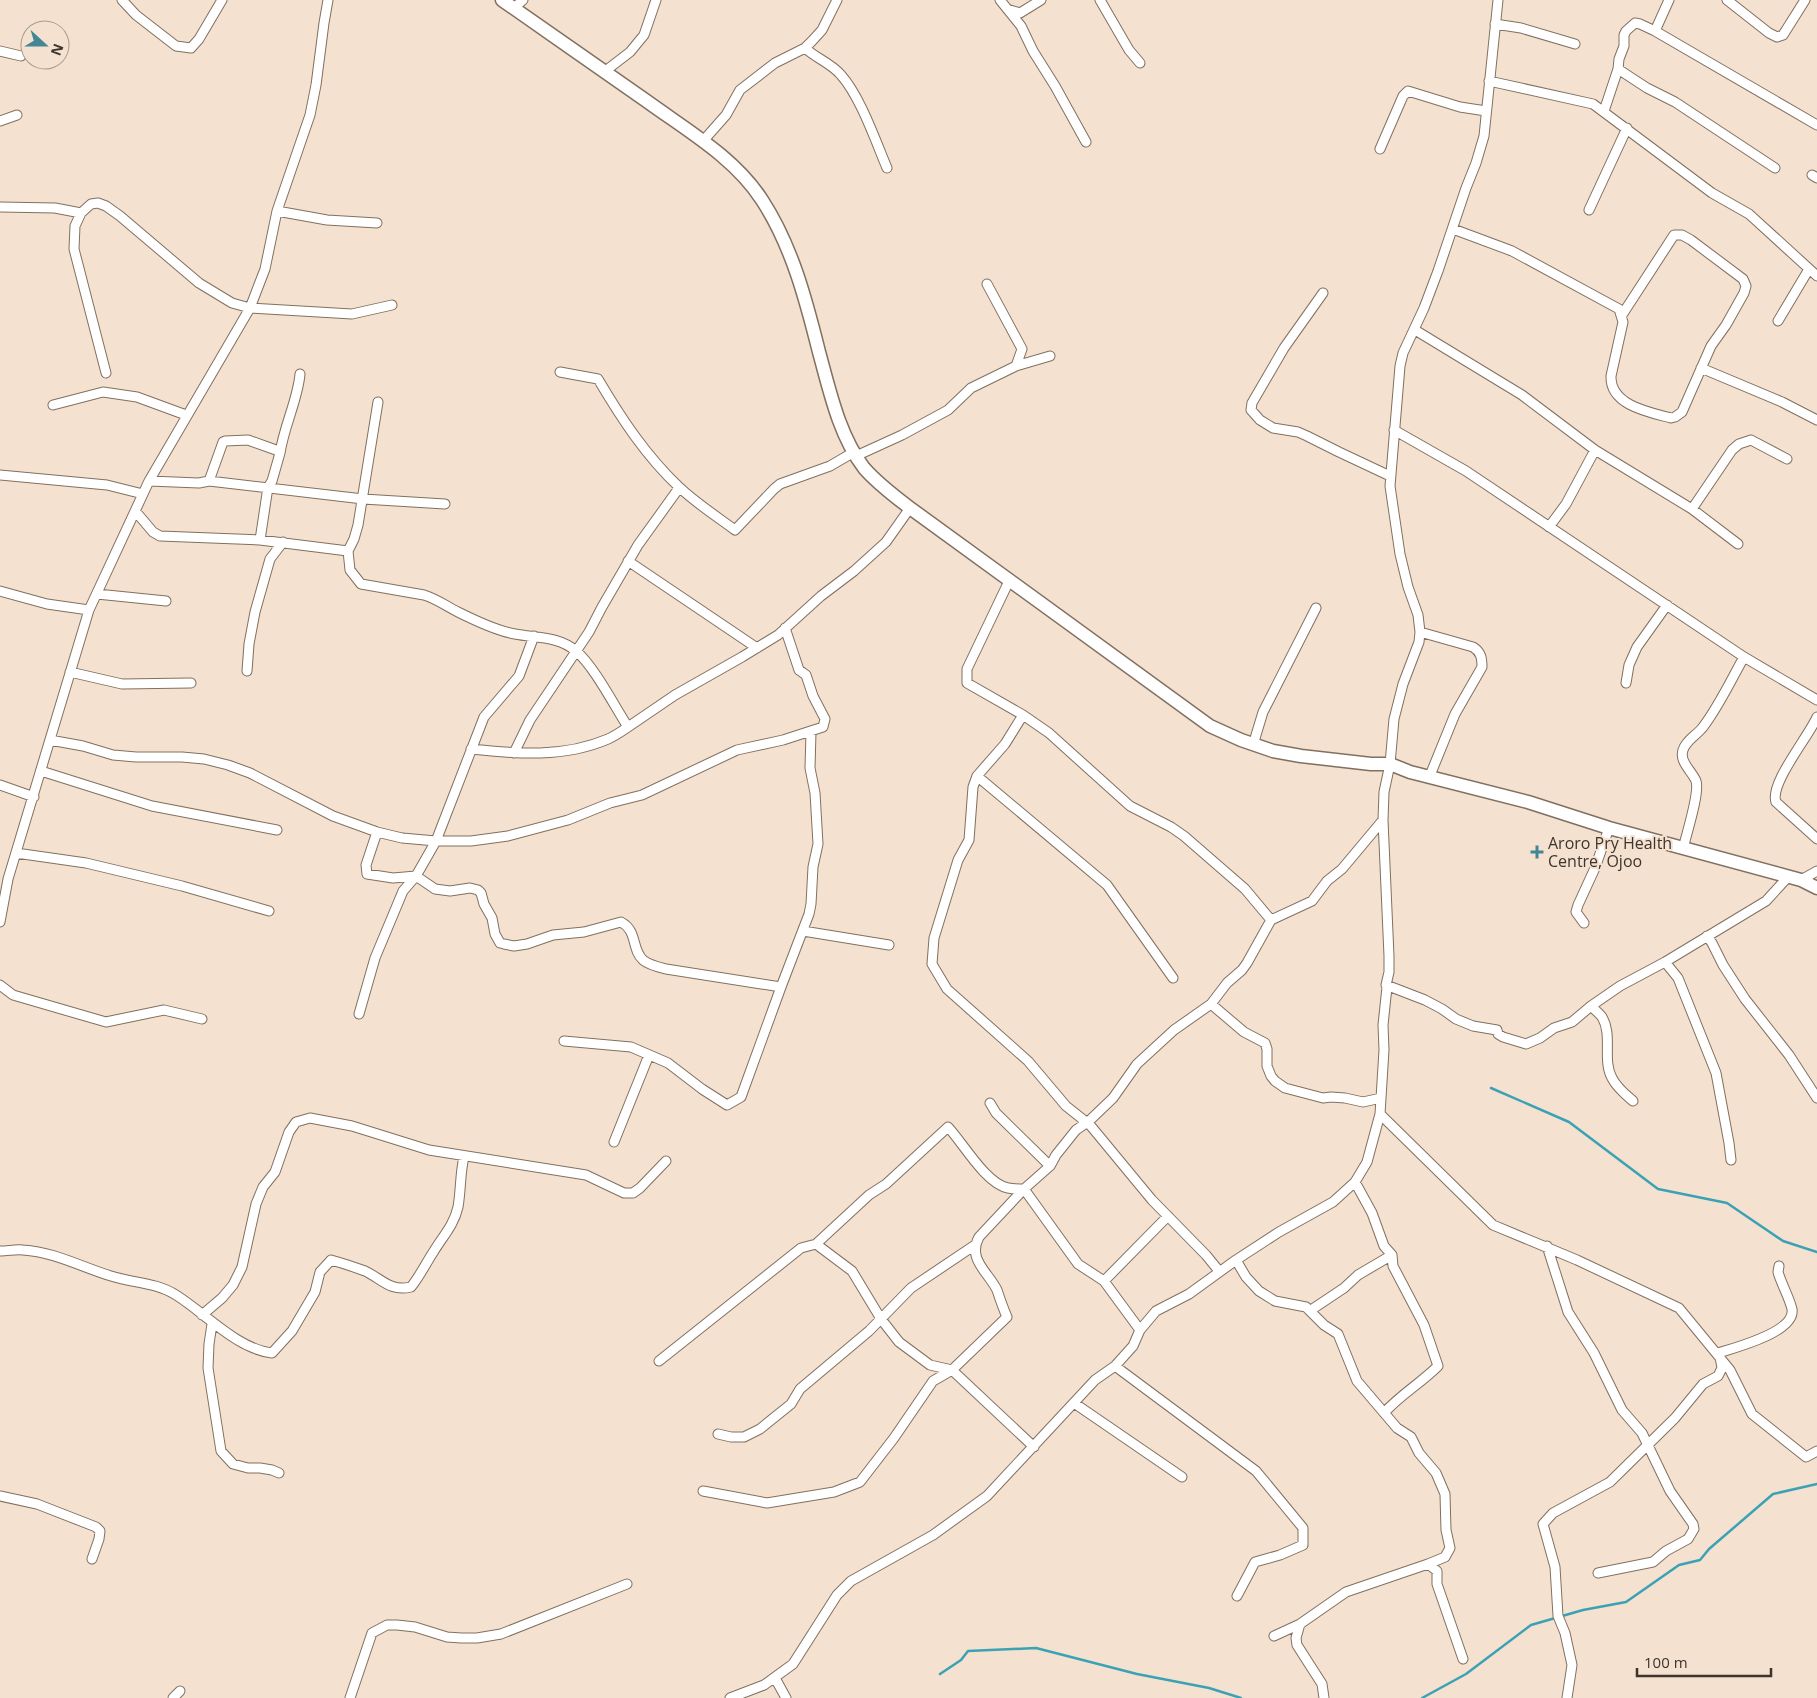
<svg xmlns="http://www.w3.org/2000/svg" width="1817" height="1698" viewBox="0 0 1817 1698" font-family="'Open Sans',sans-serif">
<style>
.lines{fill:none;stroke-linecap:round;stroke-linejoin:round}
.stream{stroke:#3ba2b6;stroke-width:2.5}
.minor-casing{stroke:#817060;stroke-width:11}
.secondary-casing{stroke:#817060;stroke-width:15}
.minor{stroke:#fff;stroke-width:9}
.secondary{stroke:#fff;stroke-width:12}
.poi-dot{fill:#438696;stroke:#f5e1cf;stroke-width:2}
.labels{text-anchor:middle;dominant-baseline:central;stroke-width:4;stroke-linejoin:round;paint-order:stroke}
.poi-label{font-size:16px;fill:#3c352e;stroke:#f5e1cf;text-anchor:start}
</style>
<rect width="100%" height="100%" fill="#f5e1cf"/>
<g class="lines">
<path class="stream" d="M1491,1088l78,34 89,67 69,14 56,38 34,11
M940,1674l21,-14 7,-9 68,-3 101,26 72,14 32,10
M1422,1698l44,-24 65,-49 52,-15 43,-8 53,-37 21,-5 9,-11 64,-55 44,-10"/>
<defs>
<path id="minor" d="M122,0l14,15 40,31 15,2 8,-9 23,-39
M1000,0l21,26 12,25 22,35 31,56
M1100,0l29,50 11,13
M1727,0l42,33 8,4 6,-2 22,-35
M514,8l9,-8
M1007,9l13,4 21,-13
M1495,24l26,4 54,16
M1655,31l14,-31
M805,48c12,11 26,15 36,27 19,21 35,67 46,93
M0,51l21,5
M1618,69l29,19 28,14 100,66
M604,72l26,-20 14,-17 12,-35
M1489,81l104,23 119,89 37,21 68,62
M1604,111l14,-42 1,-10 5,-13v-11l2,-4 9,-8 5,1 15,7 162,94
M0,121l17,-6
M703,141l23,-26 14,-25 35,-27 30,-15 7,-7 10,-11 15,-30
M1380,149l23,-53 5,-5 52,16 26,4
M1812,175l5,3
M0,207l55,1 26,5
M1589,210l38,-82
M277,211l50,9 50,3
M1453,229l59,22 107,58 4,13 -12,54c-1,29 37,36 60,42l4,-1 7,-5 29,-66 15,-21 18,-32 2,-7 -3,-7 -52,-39 -9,-5h-8l-52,80
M987,284l35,65 -6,17
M1323,293l-39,55 -32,55 -1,7 9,10 13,8 25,4 9,4 32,16 51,24
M1778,321l31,-52
M1415,330l107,65 73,55 97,59 46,35
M1701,368l81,34 35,18
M560,372l38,7c23,39 48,77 81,108 17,16 37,29 56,43l39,-41 6,-5 50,-18 24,-14
M106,373l-32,-124 1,-23 6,-13 10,-9 7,-1 8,3 14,10 79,67 33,20 18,5 102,6 40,-9
M53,405l50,-13 34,5 49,18
M1394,430l72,41 278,186 73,43
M280,453c4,-27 18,-54 20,-79
M856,456l46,-21 46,-25 23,-22 45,-22 34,-10
M0,475l107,10 36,9
M149,481l50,2 10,-2 14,-39 2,-1 23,-1 28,10 4,3 -8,28 -4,6 -8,53
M209,481l154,18 82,5
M1692,509l40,-59 7,-6 12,-4 36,19
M136,512l17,20 7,4 100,4 88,11 2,19 11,14 63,11c13,4 22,11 34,17 16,8 39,19 57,22 21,4 43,2 61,17 18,15 39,56 52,76l47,-32 67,-38 36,-22 43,-39 33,-25 32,-29 24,-34
M1549,527l17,-23 29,-54
M348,551l6,-12 4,-14 20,-123
M628,561l129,87
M1010,579l-43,90v14l56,32 26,18 81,73 41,21 13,9 61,53 26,31
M0,591l47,13 42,6
M97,594l69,7
M1420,632l53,15c8,5 9,11 9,20l-27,47 -24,59 3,5
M247,671l2,-27 6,-32 15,-53 13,-17
M70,672l52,12 69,-1
M1626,683l3,-18 8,-18 30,-42
M1023,715l-18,29 -28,32 130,109 66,93
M1817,717c-8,19 -48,67 -41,85l41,37
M50,740l33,6 30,9 23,2h46l22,2 24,6 22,8 83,43 44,16 25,6 34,3h35l37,-5 60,-16 42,-17 32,-8 95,-45 46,-10 40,-13 2,-8 -12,-23 -7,-21 -7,-5 -14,-42
M1253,745l10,-33 53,-104
M471,749c46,5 93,9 137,-10 7,-3 14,-8 20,-12
M514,753l16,-33 59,-88 13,-25 36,-62 41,-57
M41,771l111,35 125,24
M977,776l-4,11 -4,53 -11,20 -24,78 -2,26 15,25 81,72 38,45 24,19 62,75 54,55 13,16
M0,785l34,12
M377,832l-11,33 1,9 26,4 23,-2 19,13 15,2 20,-3 8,2 3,3 3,11 8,14 3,16 5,9 4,1 10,2 13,-2 26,-9 31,-3 37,-10c17,9 10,27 22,38 6,5 15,7 23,9l115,18
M1683,849c3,-14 17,-56 13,-68 -4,-10 -17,-19 -13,-31 3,-10 14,-15 20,-23 16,-21 28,-47 41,-70
M16,853l70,10 96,23 87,25
M1801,880l16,-9
M0,922l8,-43 81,-269 60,-129 101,-173 15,-39 12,-58 33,-96 6,-30 8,-62 4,-23
M1584,923l-8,-11 2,-7 17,-37 14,-40
M803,931l86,14
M1707,936l5,7 11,22 22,34 44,56 28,43
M1665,962l13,16 38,95 13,70 2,17
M0,985l13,10 93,27 58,-12 38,9
M1386,985l39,15 17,9 14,10 17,7 24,4 1,4 5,3 23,7 14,-6 14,-10 18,-6 19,-16 29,-20 45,-24 101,-61 22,-24
M1211,1004l33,28 21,11 2,6v17l4,10 4,5 10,7 38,10 8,-1 14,1 18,4 18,-4
M1591,1006c4,4 8,7 11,11 11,18 0,43 10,61 5,10 13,16 21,23
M359,1014l16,-56 28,-67 13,-15 20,-35 48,-124 35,-41 15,-40
M564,1041l67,6 37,16 34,26 25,16 14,-8 40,-110 28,-73 2,-10 2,-37 5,-23 -3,-51 -5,-25 1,-36
M990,1103l6,10 54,53
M1380,1114l113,111 84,35 102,48 51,62 22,44 54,43 11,-6
M614,1142l35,-87
M1355,1182l17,31 12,33 8,9 1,11 31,59 14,41c-17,17 -38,29 -54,47
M816,1244l53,-49 17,-11 62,-57c15,16 38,57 60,61 5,1 11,1 16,1l54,75 26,17 36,49
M1547,1246l21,66 26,41 28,57 20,23 28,58 23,33 1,5 -6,10 -22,12 -13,11 -55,11
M1,1251c7,0 15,-2 22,-1 32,2 58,17 88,26 21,7 45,6 65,19 29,18 61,54 96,58l20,-22 23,-39 5,-20 11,-12c11,3 23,7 34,11 17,8 25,21 46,16 9,-11 15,-24 23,-36 9,-15 20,-26 24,-44 3,-17 2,-34 6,-50
M1236,1260l10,17 13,14 16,10 31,6 18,18 14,9 19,47 40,47 14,9 8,16 17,20 9,21 1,36 4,18 -5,9 -17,7 9,7v13l26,75
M1104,1281l64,-65
M1311,1310l33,-22 14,-13 34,-20
M202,1315l20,-17 11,-13 9,-18 14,-63 7,-17 12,-15 14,-40 7,-10 14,-4 42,8 77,24 157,25 38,18h9l7,-5 26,-27
M212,1324l-3,20 -1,24 13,83 12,13 15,4h12l12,2 7,3
M1718,1353c16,-5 78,-21 74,-44 -3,-12 -11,-26 -14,-37l1,-6
M659,1361l142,-113 15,-4 36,27 29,48 18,23 31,23 22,5 82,77
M1115,1366l141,105 47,57v17l-23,10 -25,7 -18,34
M1074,1403l108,74
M718,1434l13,3h13l16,-8 31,-25 9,-15 69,-58 42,-43 64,-43
M703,1491l64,12 67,-11 26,-10 34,-44 39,-57 19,-11 55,-53c-4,-9 -7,-18 -10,-27 -9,-18 -30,-31 -18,-53l45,-48 26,-23 6,-11 20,-25 13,-9 24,-23 24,-34 37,-34 37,-26 16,-21 15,-13 5,-7 24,-43 41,-19 15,-20 15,-12 41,-49
M0,1496l37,8 59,23 4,4 -1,8 -7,20
M1300,1624l-4,14 1,7 25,39 2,14
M1274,1636l26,-12 46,-32 82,-28
M775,1678l11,20
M173,1698l7,-7
M350,1698l22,-65 15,-8h10l18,2 32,10 14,1h16l24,-4 126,-50
M730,1698l34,-13 29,-21 44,-69 14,-14 82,-46 54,-39 108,-116 20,-14 18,-20 7,-16 16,-19 33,-17 47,-34 43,-28 54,-30 22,-20 12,-20 13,-48 4,-64 -1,-25 4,-38 -1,-2 3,-13v-16l-6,-136 1,-28 6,-28 4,-45 9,-35 16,-42 1,-10 -2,-17 -10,-28 -8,-33 -10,-68 10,-120 3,-13 21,-45 14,-37 28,-83 10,-25 8,-27 14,-136
M1567,1698l5,-33 -7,-32 -7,-17 -3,-49 -12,-43 10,-11 57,-31 65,-64 28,-34 15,-8 4,-8 -2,-11"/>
<path id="secondary" d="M502,0c49,34 97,68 146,102 40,29 87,56 114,98 30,46 44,100 57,152 11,40 20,83 45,116 13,15 30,28 46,40l300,218 31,14 32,11 28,5 70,8h19l20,8 118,30 81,26 192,52 16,8"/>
</defs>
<use href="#minor" class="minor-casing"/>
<use href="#secondary" class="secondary-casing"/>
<use href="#minor" class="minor"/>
<use href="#secondary" class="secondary"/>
</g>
<path class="poi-dot" d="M1534.5 844.5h5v5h5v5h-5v5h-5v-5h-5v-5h5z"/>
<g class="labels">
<g class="poi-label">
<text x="1548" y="843">Aroro Pry Health<tspan x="1548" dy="18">Centre, Ojoo</tspan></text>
</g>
</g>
<g transform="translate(45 45) rotate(111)"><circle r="24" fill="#f5e1cf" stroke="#ab9c8f"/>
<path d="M0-4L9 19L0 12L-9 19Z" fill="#438696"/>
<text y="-8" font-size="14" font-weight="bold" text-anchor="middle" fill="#3c352e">N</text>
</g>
<path d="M1637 1668v8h134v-8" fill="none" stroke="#3c352e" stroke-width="2.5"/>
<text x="1644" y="1668" font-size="15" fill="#3c352e" stroke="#f5e1cf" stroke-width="4" paint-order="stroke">100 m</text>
</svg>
